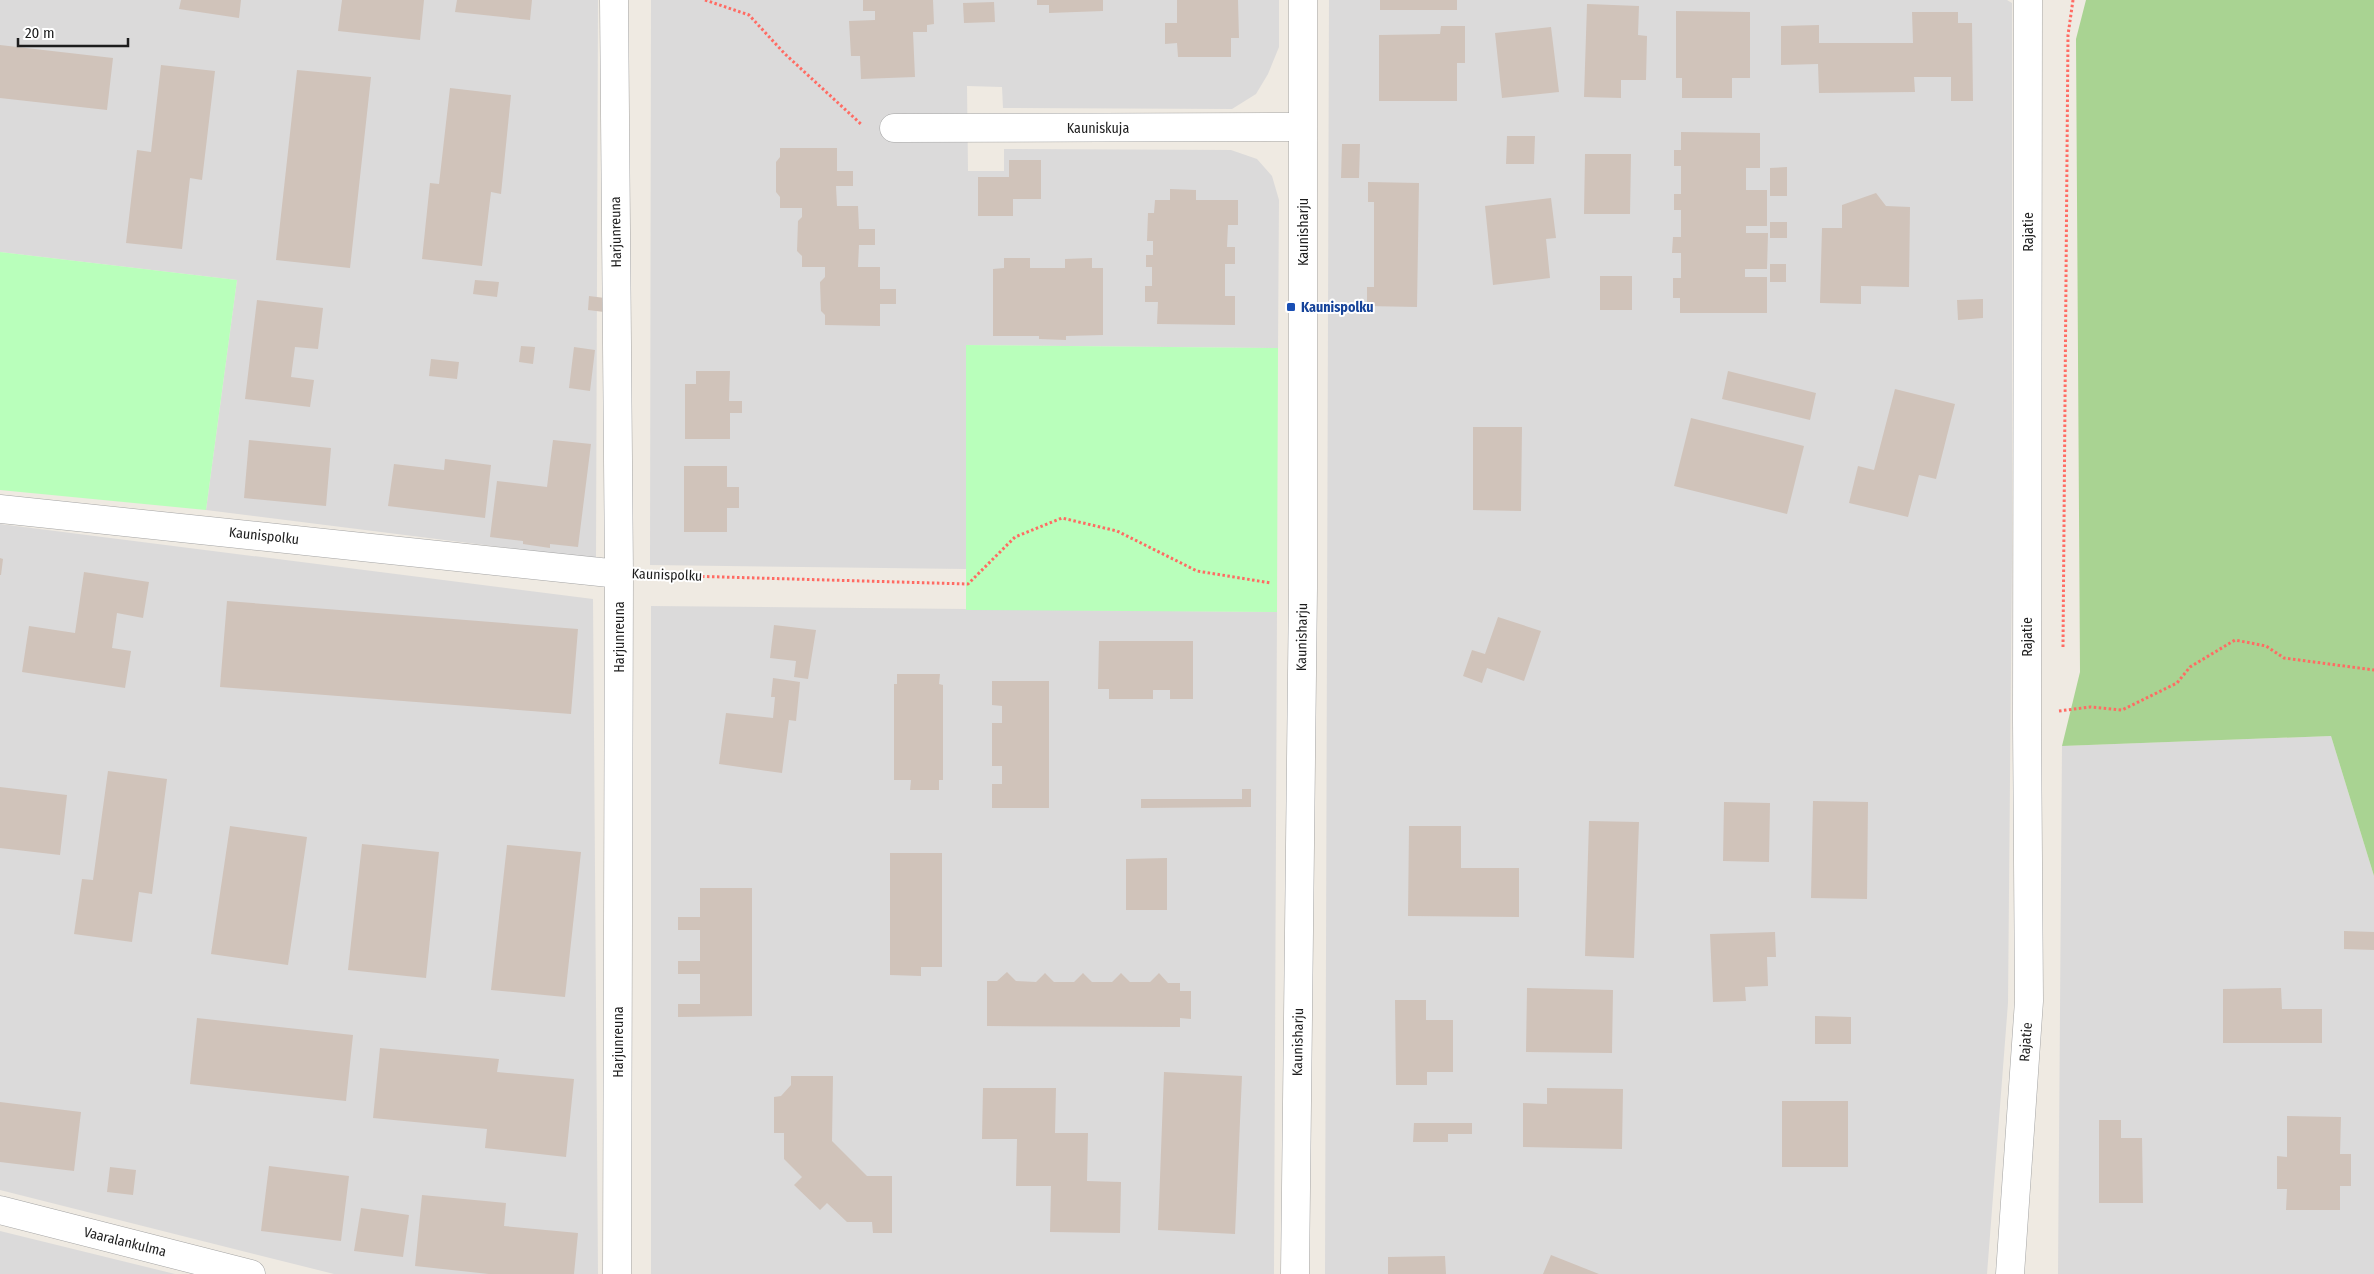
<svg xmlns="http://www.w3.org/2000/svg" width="2374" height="1274" viewBox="0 0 2374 1274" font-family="'Fira Sans Condensed',sans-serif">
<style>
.residential{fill:#dbdada}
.forest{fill:#a9d392}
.park{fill:#b9ffbb}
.building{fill:#d0c3ba}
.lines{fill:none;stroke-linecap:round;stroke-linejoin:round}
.street-casing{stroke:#a4a4a4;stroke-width:29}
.path{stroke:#ff6b63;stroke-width:3;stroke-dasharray:2.5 2.5;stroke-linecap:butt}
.street{stroke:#fff;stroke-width:28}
.transit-dot{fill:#1a4fb4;stroke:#fff;stroke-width:2}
.labels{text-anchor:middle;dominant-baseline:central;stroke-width:4;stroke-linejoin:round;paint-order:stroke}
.street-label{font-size:14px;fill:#1d1d1d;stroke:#fff}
.transit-label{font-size:14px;font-weight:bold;fill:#164399;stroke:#fff;text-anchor:start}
</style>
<rect width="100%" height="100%" fill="#efeae2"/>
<path class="residential" d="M0,0h598l-2,559 -390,-49 31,-230 -237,-28z
M651,0h628v47l-11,27 -12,20 -24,15 -229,-1 -1,-21 -35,-1 1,85h36v-22l227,1 26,9 15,17 7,24 -1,148 -311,-3 -1,224 -316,-4z
M1329,0h678l5,3v553l-4,447 -21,271h-662z
M0,524l593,75 5,675h-264l-334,-84z
M651,606l626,6 -3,662h-623z
M2331,736l43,140v398h-316l4,-528z
M0,1231l175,43h-175z"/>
<path class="forest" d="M2086,0h288v876l-43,-140 -269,10 18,-74 -4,-633z"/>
<path class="park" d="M0,252l237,28 -31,230 -206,-20z
M966,345l312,3 -1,264 -311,-2z"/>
<path class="building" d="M181,0h60l-2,18 -60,-9z
M342,0h82l-4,40 -82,-9z
M457,0h75l-2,20 -75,-8z
M863,0h70l1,24 -7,1v7h-14l2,45 -54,2 -1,-23h-9l-2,-35 26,-1v-9h-12z
M1037,0h66v11l-54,2v-8h-12z
M1177,0h61l1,38h-8v19h-53l-1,-14 -12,1v-21h12z
M1380,0h77v10h-77z
M994,2l1,20 -31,1 -1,-20z
M1587,4l52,2 -1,29 9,1 -1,44h-25v18l-37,-1z
M1676,11l74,1v66h-18v20h-50v-20h-6z
M1912,12h46v11h14l1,78h-22v-24h-37l1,15 -96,1 -1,-29 -37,1v-39l38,-1v18h94z
M1441,26h24v37h-8v38h-78v-66l61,-1z
M1551,27l8,65 -57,6 -7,-65z
M0,45l113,13 -6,52 -107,-12z
M161,65l54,6 -13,109 -12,-2 -8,71 -56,-6 11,-93 14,2z
M297,70l74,7 -21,191 -74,-8z
M450,88l61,7 -10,99 -10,-2 -9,74 -60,-7 8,-76 9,1z
M1681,132l79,1v35h-14v22h21v36h-21v7h22l-1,36h-22v8h22v36h-87v-15h-7v-20h8v-25h-9l1,-16h8v-27h-7v-16h7v-28h-7v-16h7z
M1507,136h28l-1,28h-28z
M1342,144h18l-1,34h-18z
M780,148h57v23h16v15h-17l1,20h21l1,23h16v16h-16l-1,22h22v22h16v15h-16v22l-55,-1v-10l-4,-4 -1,-29 5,-5v-10h-23v-11l-5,-5 1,-30 4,-4v-9h-22v-11l-4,-5v-30l4,-5z
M1585,154h46l-1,60h-46z
M1009,160h32v39h-28v17h-35v-39h31z
M1787,167v29h-17v-28z
M1368,182l51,1 -2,124 -50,-1v-19h7v-85h-6z
M1170,189l26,1v10h42v25h-10l-1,22h8v17h-10v32h10v29l-78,-1 1,-22h-13v-16h7v-19h-6v-12h7v-14h-6l1,-28h6l1,-13h15z
M1876,193l10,13 24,1 -1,80 -48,-1v18l-41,-1 2,-75h20v-23z
M1551,198l5,40 -10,1 4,39 -57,7 -8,-79z
M1770,222h17v16h-17z
M1004,258h26v10h35v-9l27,-1v10h11v67l-37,1v4l-27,-1v-3h-46v-67l11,-1z
M1770,264h16v18h-16z
M1600,276h32v34h-32z
M475,280l24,2 -2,15 -24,-3z
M589,296l16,2 -1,14 -16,-2z
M1983,299v19l-25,2 -1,-20z
M257,300l66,8 -5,41 -23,-2 -4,30 23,3 -4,27 -65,-8z
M521,346l14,1 -2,17 -14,-2z
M574,347l21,3 -5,41 -21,-3z
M431,359l28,3 -2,17 -28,-3z
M696,371h34l-1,30h13v12h-12v26h-45v-55h11z
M1728,371l88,22 -6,27 -88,-21z
M1895,389l60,15 -19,75 -17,-4 -11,42 -59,-14 9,-37 16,4z
M1691,418l113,28 -17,68 -113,-28z
M1473,427h49l-1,84 -48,-1z
M249,440l82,8 -5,58 -82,-8z
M553,440l38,4 -13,103 -28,-3v4l-27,-4v-3l-33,-4 7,-56 50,6z
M445,459l46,6 -6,53 -97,-12 6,-42 50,6z
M684,466h43v21h12v21h-12v24h-43z
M0,558l3,1 -2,16h-1z
M84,572l65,10 -6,36 -26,-5 -5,35 19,3 -6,37 -103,-16 7,-46 46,7z
M227,601l351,28 -7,85 -351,-27z
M1498,617l43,14 -17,50 -37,-13 -5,15 -19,-7 9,-26 13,4z
M774,625l42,5 -8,49 -14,-2 2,-16 -26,-3z
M1099,641h94v58h-23v-9h-17v9h-44v-10h-11z
M897,674h43l-1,10 4,1v95h-4v10h-29l1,-10h-17v-96h3z
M773,678l27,4 -4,39 -7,-1 -7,53 -63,-9 7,-51 47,5 2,-21h-4z
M992,681h57v127h-57v-24h10v-18h-10v-43h10v-17l-10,-1z
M108,771l59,8 -15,115 -13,-2 -7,50 -58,-8 8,-55 11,1z
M0,787l67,8 -7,60 -60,-7z
M1242,789h9v18l-110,1v-9h101z
M1813,801l55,1 -1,97 -56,-1z
M1724,802l46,1 -1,59 -46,-1z
M1589,821l50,1 -5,136 -49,-2z
M230,826l77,11 -19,128 -77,-11z
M1409,826h52v42h58v49l-111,-1z
M362,844l77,8 -13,126 -78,-8z
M507,845l74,7 -16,145 -74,-7z
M890,853h52v114h-21v9l-31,-1z
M1167,858v52h-41v-51z
M700,888h52v128l-74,1v-13h22v-30h-22v-13h22v-31h-22v-13h22z
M2344,931l30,1v18l-30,-1z
M1775,932l1,25h-9l1,29 -23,1 1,14 -33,1 -3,-68z
M1007,972l9,9 20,1 9,-9 9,9h20l9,-9 9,9h20l9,-9 9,9h20l9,-9 9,10h12v8h11v28l-11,-1v9l-193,-1v-45h10z
M1527,988l86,2 -1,63 -86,-1z
M2281,988l1,21h40v34h-99v-54z
M1395,1000h31v20h27v52h-26v13h-31z
M1815,1016l36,1v27h-36z
M197,1018l156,17 -7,66 -156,-17z
M380,1048l119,11 -2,13 77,7 -8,78 -81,-9 2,-19 -114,-11z
M1164,1072l78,4 -7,158 -77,-4z
M791,1076h42l-1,65 35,35h25v57h-19l-1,-11h-25l-20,-19 -7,7 -26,-25 8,-8 -18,-18v-26h-10v-36l7,-1 10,-11z
M983,1088h73l-1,45h33l-1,48 34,1 -1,51 -70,-1 1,-46h-35l1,-47h-35z
M1547,1088l76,1 -1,60 -99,-2v-44l24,1z
M1782,1101h66v66h-66z
M0,1102l81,10 -7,59 -74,-9z
M2287,1116l54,1 -1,37h11v32h-11v24h-54l1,-21h-10v-33l10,1z
M2099,1120h22v18h21l1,65h-44z
M1414,1123h58v11h-24v8h-35z
M269,1166l80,10 -8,65 -80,-10z
M110,1167l26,3 -3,25 -26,-3z
M422,1195l84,8 -2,23 74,7 -4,41h-85l-74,-8z
M361,1208l48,7 -6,42 -49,-6z
M1551,1255l48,19h-56z
M1445,1256l1,18h-58v-17z"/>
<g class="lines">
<defs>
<path id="street" d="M614,0l5,574 -2,700
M894,128l409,-1
M0,509l619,65
M0,1210l251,64
M1295,1274l8,-686v-588
M2010,1274l19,-273 -2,-280 1,-721"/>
</defs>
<use href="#street" class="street-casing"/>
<path class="path" d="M705,0l44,15 36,39 77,71
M652,575l316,9 47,-47 47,-19 55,13 80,40 74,12
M2063,647l5,-612 5,-35
M2059,711l31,-4 32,3 55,-27 13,-16 45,-27 31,6 18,12 90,12"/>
<use href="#street" class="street"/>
</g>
<rect class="transit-dot" x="1286" y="302" width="10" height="10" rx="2.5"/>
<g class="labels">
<g class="street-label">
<text x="1098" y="128">Kauniskuja</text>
<text transform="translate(616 232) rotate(-91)">Harjunreuna</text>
<text transform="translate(1303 232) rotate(-90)">Kaunisharju</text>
<text transform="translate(2028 232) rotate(-90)">Rajatie</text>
<text transform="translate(264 536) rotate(6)">Kaunispolku</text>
<text transform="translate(667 575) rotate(2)">Kaunispolku</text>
<text transform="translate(619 637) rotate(-90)">Harjunreuna</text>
<text transform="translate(1302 637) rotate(-89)">Kaunisharju</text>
<text transform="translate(2027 637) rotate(-90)">Rajatie</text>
<text transform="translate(618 1042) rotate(-90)">Harjunreuna</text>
<text transform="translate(1298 1042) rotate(-89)">Kaunisharju</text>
<text transform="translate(2026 1042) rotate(-86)">Rajatie</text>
<text transform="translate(125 1242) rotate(14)">Vaaralankulma</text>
</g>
<g class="transit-label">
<text x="1301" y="307">Kaunispolku</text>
</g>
</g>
<path d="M18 38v8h110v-8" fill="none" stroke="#1d1d1d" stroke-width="2.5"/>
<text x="25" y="38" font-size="15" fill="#1d1d1d" stroke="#ffffff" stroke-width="4" paint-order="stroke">20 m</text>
</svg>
